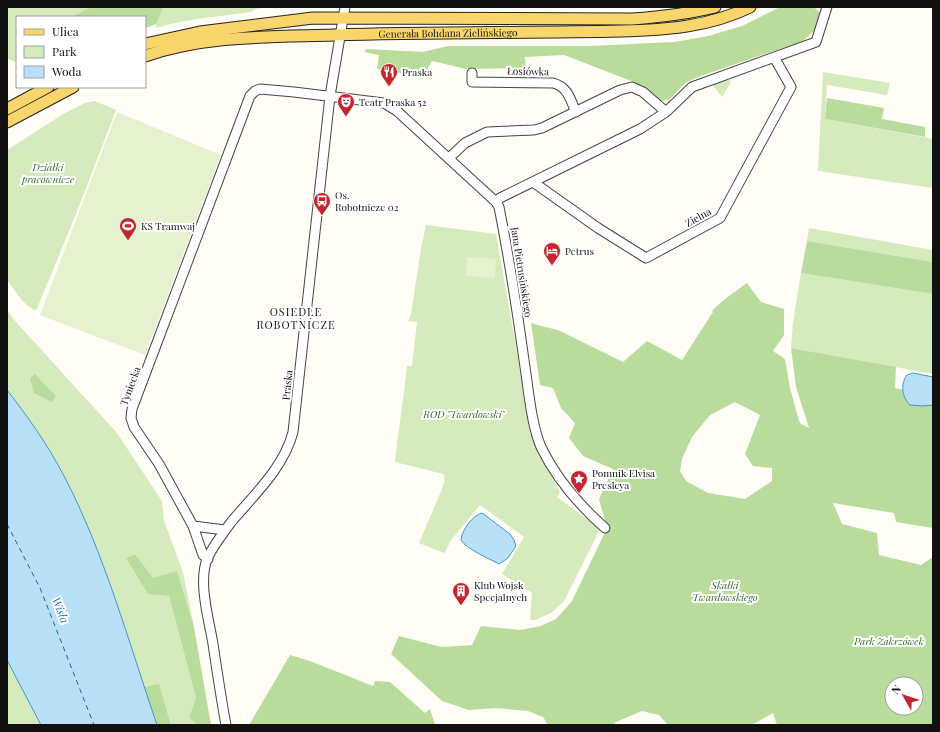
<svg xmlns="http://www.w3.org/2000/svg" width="940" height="732" viewBox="0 0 940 732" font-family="'Playfair Display',serif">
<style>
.green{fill:#d5ebbd}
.forest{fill:#b9dc9c;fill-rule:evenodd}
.pitch{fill:#e6f2cf}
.water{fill:#b9e0f7;stroke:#3f96cf}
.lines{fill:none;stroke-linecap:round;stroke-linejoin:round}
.ferry{stroke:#1768a6;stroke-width:1;stroke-dasharray:5 4;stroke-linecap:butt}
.minor-casing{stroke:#444;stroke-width:11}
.major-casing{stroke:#222;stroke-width:13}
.minor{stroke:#fff;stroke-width:9}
.major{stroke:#f9d66b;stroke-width:11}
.labels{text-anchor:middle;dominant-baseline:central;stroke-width:4;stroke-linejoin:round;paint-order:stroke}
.street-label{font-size:10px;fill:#111;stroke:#fff}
.poi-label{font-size:10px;fill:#111;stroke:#fff;text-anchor:start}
.park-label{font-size:10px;font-style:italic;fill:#2f6b1f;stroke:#fff}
.neighbourhood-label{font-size:11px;letter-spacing:1px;fill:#111;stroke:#fff}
.water-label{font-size:11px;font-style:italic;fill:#1768a6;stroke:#fff}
</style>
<rect width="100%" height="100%" fill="#fffdf5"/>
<path class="green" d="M7,7h262l-13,2 -5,3 -54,7 -27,5 -14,4v-4l-11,4v-11h-128v44l-2,1 -8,-4z
M823,72l67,11 -3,12 -60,-10 -2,34 108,20v49l-115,-17z
M728,79l3,3 -9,15 -10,-13z
M95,101l21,9 -40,104 -40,97 -8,-5 -7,-7 -14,-19v-130l58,-37 20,-10z
M426,225l70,9 28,157 14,62 22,39 -3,5 41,30 1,4 -35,70 -13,12 -16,7h-5l2,-27 -30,-19 22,-37 -44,-32 -28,34 -8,14 -25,-10 23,-54c2,-6 4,-10 1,-15l-48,-12c3,-32 9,-64 12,-96h5l5,-44 -9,-1 3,-7 10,-65z
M809,228l124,22v12l-126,-21z
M801,273l132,21v80l-142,-26 2,-26z
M7,310l9,12 101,111 45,68 2,20 19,51 11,55 -17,-55 -24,7 -18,-25 -8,4 42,38 27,102 -7,19 8,8h-26l-12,-40 -15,2 -33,-101 -26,-65 -21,-45 -28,-47 -29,-39z
M7,660l5,9 29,56h-34z"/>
<path class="forest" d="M91,7h72l-7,17 -11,4v-11h-73z
M780,7h34l6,6 -6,18 -11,10 -105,36 -13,6 -15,16 -8,2 -28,-19 -70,-27 -39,2 1,11 -60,1 -34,-8 -9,16 -46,-8 2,-14 -14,-3 1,-3 57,3 25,-6h141l86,-4 33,-6 34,-10z
M827,98l57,10 -2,11 43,8v10l-100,-18z
M807,241l126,21v32l-132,-21z
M747,283l14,19 23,7v26l-11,16 12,8 5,29 9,33 2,3 8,4 -13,-41 -5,-39 105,19 -1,21 38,8v132l-37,-6 -2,-9 -61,-10 9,21 35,9 2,22 42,10 12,-8v168h-156l-4,-12 -21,12h-84l-9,-10 -17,-4 -26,11 -3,3h-65l-5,-8 -15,-6 -32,-3 -27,2 -27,-9 -51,-47 8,-18 43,11 30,-2 9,-19 39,4 21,-4 15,-7 16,-18 35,-73 -8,-29 14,-30 -30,-13 -14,-18 6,-15 -14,-15 -8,-20 -13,-3 -9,-62 10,3 17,4 65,32 24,-21 35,19 31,-48 -1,-1c10,-11 23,-19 35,-28zM735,402l25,13 -15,39 8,12 19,2v13l-27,18 -37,-6 -22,-12 -6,-10 2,-12 10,-22 18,-22zM892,684h24v24h-24z
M35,374l21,22 -4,6 -18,-9 -4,-15z
M135,554l18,24 24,-7 17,56 17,98h-14l-8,-8 7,-19 -27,-102 -21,-2 -22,-36z
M290,655l20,6 63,25 2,-5 15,1 35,31 5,-4 5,16h-186z
M159,684l12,41h-14l-13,-38z"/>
<path class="pitch" d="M117,112l104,43 -76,200 -105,-40z
M467,257l29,2 -1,19 -29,-2z"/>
<path class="water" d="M913,373l20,4v28l-10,1 -13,-1c-8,-8 -10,-20 -3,-30z
M7,390c21,27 41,55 57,86 40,76 65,167 93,249h-116l-34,-65z
M482,513l28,21 4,6 2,6 -8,12 -9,6c-9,-5 -33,-15 -38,-24 1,-10 11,-24 21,-27z"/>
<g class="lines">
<path class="ferry" d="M7,524l33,64 54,137"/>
<defs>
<path id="minor" d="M472,73v9l81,1c15,4 17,16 23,29
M449,158l16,-15 22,-11 47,-2 8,-2 78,-38 12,-3 11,5 23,20
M533,182l65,46 48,30 74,-40 71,-131 -17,-30
M496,202l4,-4 140,-69 26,-17 26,-25 124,-45 11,-35
M193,526l32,4
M208,559l-5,-4 -10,-29 -34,-62 -25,-37 -3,-9 1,-9 118,-313 5,-5 5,-2 34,3 90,11 13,8 99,91 3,5c10,51 18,102 25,153 4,25 7,64 17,87 15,31 38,58 64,81
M226,725c-5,-27 -9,-54 -13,-81 -4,-24 -15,-61 -6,-85 6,-13 16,-26 25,-38 23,-27 52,-54 61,-89l37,-336 15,-89"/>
<g id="major">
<path d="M145,44l55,-12 113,-14 319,1c28,-2 55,-5 83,-12"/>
<path id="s1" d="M145,56c61,-21 125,-19 189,-21 95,-3 191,-2 287,-4 44,-1 88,-4 129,-24"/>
<path d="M7,109l41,-22"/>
<path d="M7,122l66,-35"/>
</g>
</defs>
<use href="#minor" class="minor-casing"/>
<use href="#major" class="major-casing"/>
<use href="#minor" class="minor"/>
<use href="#major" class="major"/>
</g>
<defs>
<symbol id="restaurant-pin" viewBox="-11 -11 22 30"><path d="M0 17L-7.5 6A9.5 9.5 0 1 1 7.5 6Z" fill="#c4262e" stroke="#fff"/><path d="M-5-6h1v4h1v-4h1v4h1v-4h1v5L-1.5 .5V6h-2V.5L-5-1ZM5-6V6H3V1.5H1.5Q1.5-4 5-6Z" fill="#fff"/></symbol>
<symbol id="theatre-pin" viewBox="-11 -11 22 30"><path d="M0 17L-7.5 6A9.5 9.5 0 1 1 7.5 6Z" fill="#c4262e" stroke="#fff"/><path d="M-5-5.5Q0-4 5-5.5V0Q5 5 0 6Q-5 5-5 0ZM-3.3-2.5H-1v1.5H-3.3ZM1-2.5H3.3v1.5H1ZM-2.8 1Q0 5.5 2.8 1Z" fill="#fff"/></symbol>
<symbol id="bus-pin" viewBox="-11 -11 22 30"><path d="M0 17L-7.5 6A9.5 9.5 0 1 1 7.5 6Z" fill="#c4262e" stroke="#fff"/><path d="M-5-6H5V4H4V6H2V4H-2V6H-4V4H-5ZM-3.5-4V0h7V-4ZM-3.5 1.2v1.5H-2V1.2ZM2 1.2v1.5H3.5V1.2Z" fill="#fff"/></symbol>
<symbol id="stadium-pin" viewBox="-11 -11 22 30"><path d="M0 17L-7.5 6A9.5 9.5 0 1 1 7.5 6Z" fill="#c4262e" stroke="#fff"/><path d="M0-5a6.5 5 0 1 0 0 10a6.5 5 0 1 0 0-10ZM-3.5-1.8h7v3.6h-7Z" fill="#fff"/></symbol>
<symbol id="hotel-pin" viewBox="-11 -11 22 30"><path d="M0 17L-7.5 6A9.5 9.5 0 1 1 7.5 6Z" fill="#c4262e" stroke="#fff"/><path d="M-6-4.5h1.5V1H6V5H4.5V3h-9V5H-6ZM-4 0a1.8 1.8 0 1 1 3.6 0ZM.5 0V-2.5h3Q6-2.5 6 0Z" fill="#fff"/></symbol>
<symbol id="sight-pin" viewBox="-11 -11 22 30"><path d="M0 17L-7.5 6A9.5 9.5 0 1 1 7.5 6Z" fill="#c4262e" stroke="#fff"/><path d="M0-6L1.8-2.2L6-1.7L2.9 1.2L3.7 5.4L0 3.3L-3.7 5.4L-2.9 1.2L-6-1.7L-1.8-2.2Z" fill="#fff"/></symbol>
<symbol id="building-pin" viewBox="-11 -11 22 30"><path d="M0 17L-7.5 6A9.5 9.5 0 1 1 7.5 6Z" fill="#c4262e" stroke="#fff"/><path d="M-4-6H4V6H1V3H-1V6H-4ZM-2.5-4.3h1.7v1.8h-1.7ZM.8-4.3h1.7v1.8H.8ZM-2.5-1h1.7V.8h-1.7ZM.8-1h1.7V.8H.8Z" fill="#fff"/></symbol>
</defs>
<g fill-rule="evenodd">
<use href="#restaurant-pin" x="379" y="62" width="20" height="27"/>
<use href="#theatre-pin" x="336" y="92" width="20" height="27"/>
<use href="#bus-pin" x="312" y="191" width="20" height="27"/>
<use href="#stadium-pin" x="118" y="216" width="20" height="27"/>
<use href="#hotel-pin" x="542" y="241" width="20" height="27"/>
<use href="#sight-pin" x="569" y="469" width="20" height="27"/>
<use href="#building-pin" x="451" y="581" width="20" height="27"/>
</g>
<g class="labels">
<g class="street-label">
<text stroke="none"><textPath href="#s1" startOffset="305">Generała Bohdana Zielińskiego</textPath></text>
<text transform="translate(528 71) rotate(1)">Łosiówka</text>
<text transform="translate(698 217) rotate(-29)">Zielna</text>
<text transform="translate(522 272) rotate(81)">Jana Pietrusińskiego</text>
<text transform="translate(287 385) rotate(-84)">Praska</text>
<text transform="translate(130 386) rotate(-70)">Tyniecka</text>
</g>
<g class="poi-label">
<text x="402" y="72">Praska</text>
<text x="359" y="102">Teatr Praska 52</text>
<text x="335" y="195">Os.<tspan x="335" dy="12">Robotnicze 02</tspan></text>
<text x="141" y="226">KS Tramwaj</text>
<text x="565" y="251">Petrus</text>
<text x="592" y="473">Pomnik Elvisa<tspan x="592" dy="12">Presleya</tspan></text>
<text x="474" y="585">Klub Wojsk<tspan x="474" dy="12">Specjalnych</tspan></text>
</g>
<g class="park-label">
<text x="48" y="167">Działki<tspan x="48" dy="12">pracownicze</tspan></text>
<text x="464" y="414">ROD "Twardowski"</text>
<text x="725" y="585">Skałki<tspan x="725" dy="12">Twardowskiego</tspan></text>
<text x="889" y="641">Park Zakrzówek</text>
</g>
<g class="neighbourhood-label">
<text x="296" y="311">OSIEDLE<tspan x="296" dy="13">ROBOTNICZE</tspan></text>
</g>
<g class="water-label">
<text transform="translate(61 610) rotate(69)">Wisła</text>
</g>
</g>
<rect width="940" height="732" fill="none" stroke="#111111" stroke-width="16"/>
<rect x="16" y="16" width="130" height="72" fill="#ffffff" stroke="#a0a0a0"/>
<rect x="24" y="29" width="20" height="6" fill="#f9d66b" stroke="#a0a0a0"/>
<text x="52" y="36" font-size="12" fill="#111111">Ulica</text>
<rect x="24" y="46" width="20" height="12" fill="#d5ebbd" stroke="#a0a0a0"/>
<text x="52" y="56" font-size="12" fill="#111111">Park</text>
<rect x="24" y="66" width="20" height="12" fill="#b9e0f7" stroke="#a0a0a0"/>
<text x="52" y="76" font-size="12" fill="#111111">Woda</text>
<g transform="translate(904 696) rotate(309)"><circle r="19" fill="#ffffff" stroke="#a0a0a0"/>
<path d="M0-3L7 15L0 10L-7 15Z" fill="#c4262e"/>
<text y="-6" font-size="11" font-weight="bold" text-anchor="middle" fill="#111111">N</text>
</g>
</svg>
